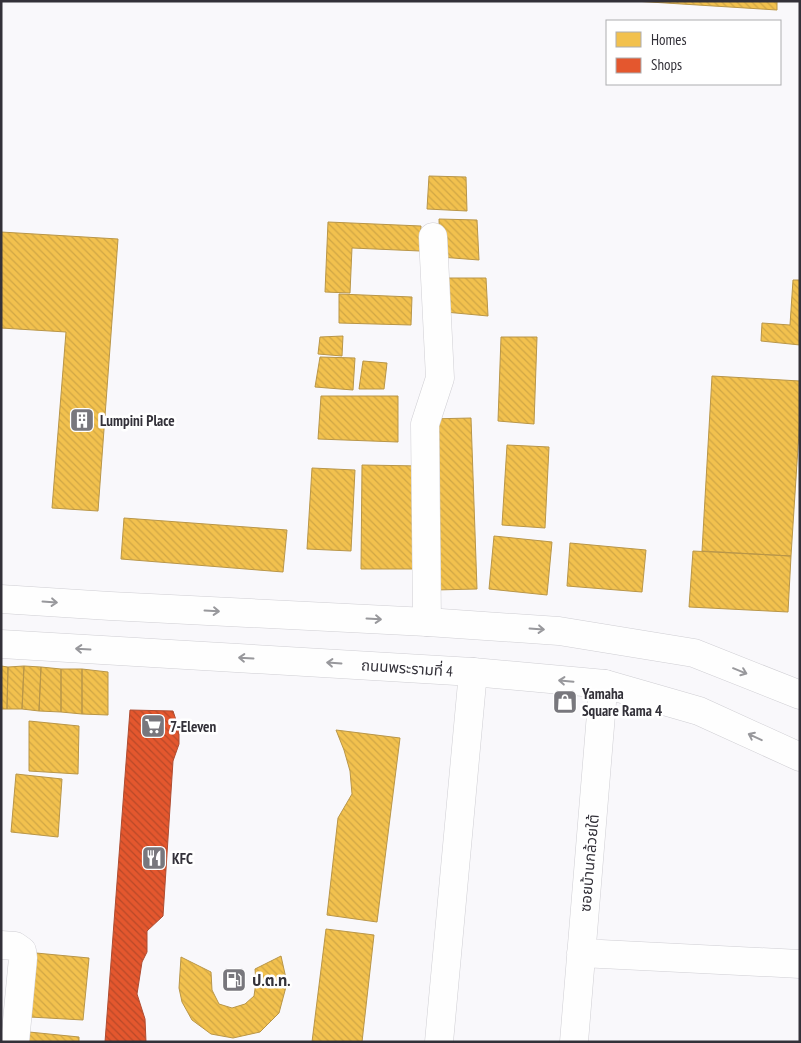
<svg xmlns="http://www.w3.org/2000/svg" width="801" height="1043" viewBox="0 0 801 1043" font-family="'PT Sans Narrow','Noto Sans Thai',sans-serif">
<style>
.homes{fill:url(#homes-back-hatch);stroke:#b99648}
.shops{fill:url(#shops-back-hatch);stroke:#af4c31}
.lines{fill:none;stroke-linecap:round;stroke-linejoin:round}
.minor-casing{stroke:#cfced3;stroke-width:29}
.major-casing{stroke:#cfced3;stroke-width:29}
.minor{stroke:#fefefe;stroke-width:28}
.major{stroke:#fefefe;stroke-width:28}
.oneway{stroke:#98989c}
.labels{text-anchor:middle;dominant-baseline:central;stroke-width:5;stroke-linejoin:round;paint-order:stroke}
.poi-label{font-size:15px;font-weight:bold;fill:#333139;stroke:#fff;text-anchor:start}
.street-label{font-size:15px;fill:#333139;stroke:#fff}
</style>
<defs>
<pattern id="homes-back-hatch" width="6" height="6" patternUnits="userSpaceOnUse" patternTransform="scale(1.25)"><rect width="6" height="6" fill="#f2c14e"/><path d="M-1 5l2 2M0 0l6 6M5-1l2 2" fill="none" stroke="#d0a645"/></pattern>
<pattern id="shops-back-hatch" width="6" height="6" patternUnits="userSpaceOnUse" patternTransform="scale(1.25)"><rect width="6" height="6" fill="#e4572e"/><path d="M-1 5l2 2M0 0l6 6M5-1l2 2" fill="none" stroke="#b94928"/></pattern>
</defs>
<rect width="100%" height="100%" fill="#f9f8fb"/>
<path class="homes" d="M634,1h143v9z
M429,176l37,1 1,34 -40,-2z
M439,219l38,1 2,40 -39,-3z
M328,222l93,4 -1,25 -68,-3 -2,45 -25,-1z
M1,232l117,7 -20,272 -46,-3 14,-176 -65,-4z
M443,278h43l2,38 -43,-4z
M793,280h7v65l-39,-4 1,-18 28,2z
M339,294l73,3 -1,28 -72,-2z
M343,336l-1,20 -24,-2 2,-17z
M501,337h36l-3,87 -36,-3z
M320,357l35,1 -2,32 -38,-3z
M363,361l24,2 -3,26h-25z
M712,376l88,5v35l-9,140 -89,-5z
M321,396h77v46l-80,-3z
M471,418l6,171 -42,1 -6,-171z
M507,445l42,2 -4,81 -43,-3z
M362,465l58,1v103h-59z
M312,468l43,2 -4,81 -44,-2z
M124,518l163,12 -4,42 -162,-13z
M494,536l58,6 -5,53 -58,-6z
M570,543l76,7 -4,42 -75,-6z
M693,551l98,5 -3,56 -99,-5z
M1,666l7,1 -1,42h-6z
M24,666l17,1 -2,44 -17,-2z
M24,666l-2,43h-15l1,-42z
M41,667l20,2v43l-22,-1z
M61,669h21v45l-21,-2z
M82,669l26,3v43l-26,-1z
M29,721l50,5 -1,48 -49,-3z
M336,730l64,8 -23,184 -50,-7 11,-97 14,-24 -2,-23 -6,-21z
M16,774l46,5 -4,58 -47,-5z
M326,929l48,6 -12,107h-50z
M36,953l53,5 -6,62 -53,-3z
M281,956l6,27 -8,30 -19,19 -27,6 -22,-4 -19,-14 -10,-18 -3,-14 2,-31 30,15 1,18 7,14 13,4 13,-4 9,-8 2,-14 -1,-13z
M29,1032l50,5v5h-51z"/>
<path class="shops" d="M130,710l43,1 6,18v15l-6,17 -10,155 -16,15v21l-5,10 -5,32 8,25 1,23h-41z"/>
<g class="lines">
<defs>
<path id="minor" d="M427,622l-2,-198 15,-46 -7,-141
M1,945l14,1 7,5 1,7 -8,84
M581,953l219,11
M439,1042l34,-370
M574,1042l28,-340 3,-18"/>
<path id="major" d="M1,599l109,7 317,16 132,9 135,22 106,42
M1,644l472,28 132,12 94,27 101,46"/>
</defs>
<use href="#minor" class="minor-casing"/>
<use href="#major" class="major-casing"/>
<use href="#minor" class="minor"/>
<use href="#major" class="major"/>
</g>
<defs><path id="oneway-shaft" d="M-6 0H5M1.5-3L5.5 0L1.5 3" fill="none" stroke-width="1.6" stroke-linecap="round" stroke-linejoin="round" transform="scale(1.25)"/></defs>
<g class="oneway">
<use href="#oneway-shaft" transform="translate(50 602) rotate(4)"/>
<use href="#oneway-shaft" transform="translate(212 611) rotate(3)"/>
<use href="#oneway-shaft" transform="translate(374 619) rotate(3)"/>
<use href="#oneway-shaft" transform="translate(537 629) rotate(4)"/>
<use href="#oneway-shaft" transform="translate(83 649) rotate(-177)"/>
<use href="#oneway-shaft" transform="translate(246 658) rotate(-177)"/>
<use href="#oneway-shaft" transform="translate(334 663) rotate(-176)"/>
<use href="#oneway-shaft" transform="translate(740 671) rotate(22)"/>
<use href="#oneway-shaft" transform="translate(566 681) rotate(-175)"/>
<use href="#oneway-shaft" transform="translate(755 737) rotate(-155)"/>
</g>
<defs>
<symbol id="building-square" viewBox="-11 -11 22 22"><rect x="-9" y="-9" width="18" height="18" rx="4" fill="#78777d" stroke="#fff"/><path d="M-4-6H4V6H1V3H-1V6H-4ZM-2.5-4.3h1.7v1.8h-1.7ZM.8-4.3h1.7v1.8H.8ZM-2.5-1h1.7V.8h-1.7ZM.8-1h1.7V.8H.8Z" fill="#fff"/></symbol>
<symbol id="shop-square" viewBox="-11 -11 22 22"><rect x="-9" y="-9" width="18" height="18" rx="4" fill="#78777d" stroke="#fff"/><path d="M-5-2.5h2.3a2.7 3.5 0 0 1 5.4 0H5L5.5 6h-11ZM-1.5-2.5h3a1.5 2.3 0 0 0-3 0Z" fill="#fff"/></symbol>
<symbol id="supermarket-square" viewBox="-11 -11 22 22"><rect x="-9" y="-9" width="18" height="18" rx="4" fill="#78777d" stroke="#fff"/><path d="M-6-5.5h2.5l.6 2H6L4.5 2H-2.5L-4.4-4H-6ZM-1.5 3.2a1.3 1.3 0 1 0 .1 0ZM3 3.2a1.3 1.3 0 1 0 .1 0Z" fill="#fff"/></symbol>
<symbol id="restaurant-square" viewBox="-11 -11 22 22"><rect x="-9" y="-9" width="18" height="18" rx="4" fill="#78777d" stroke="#fff"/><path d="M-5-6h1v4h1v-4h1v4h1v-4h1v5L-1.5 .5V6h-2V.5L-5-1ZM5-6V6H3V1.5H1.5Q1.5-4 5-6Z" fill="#fff"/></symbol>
<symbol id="fuel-square" viewBox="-11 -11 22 22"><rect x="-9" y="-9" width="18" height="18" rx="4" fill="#78777d" stroke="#fff"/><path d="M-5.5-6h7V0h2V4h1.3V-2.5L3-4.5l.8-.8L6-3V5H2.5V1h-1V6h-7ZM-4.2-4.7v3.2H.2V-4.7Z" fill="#fff"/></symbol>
</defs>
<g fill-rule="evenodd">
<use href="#building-square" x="68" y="406" width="28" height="28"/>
<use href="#shop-square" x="551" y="688" width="28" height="28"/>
<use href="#supermarket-square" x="139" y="712" width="28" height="28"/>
<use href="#restaurant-square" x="140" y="844" width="28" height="28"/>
<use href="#fuel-square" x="220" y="966" width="28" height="28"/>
</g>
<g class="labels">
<g class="poi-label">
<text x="100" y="420">Lumpini Place</text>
<text x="582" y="693">Yamaha<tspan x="582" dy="17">Square Rama 4</tspan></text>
<text x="170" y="726">7-Eleven</text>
<text x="172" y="858">KFC</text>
<text x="252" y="980">ป.ต.ท.</text>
</g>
<g class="street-label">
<text transform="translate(407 668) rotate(4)">ถนนพระรามที่ 4</text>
<text transform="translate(589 863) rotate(-85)">ซอยบ้านกล้วยใต้</text>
</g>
</g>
<rect width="801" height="1043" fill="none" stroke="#333139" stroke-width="5"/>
<rect x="606" y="20" width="175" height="65" fill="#ffffff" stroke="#adadb0"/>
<rect x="616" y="32" width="25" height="15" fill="#f2c14e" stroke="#adadb0"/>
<text x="651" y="45" font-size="15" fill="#333139">Homes</text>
<rect x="616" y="58" width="25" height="15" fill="#e4572e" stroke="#adadb0"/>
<text x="651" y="70" font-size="15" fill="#333139">Shops</text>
</svg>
